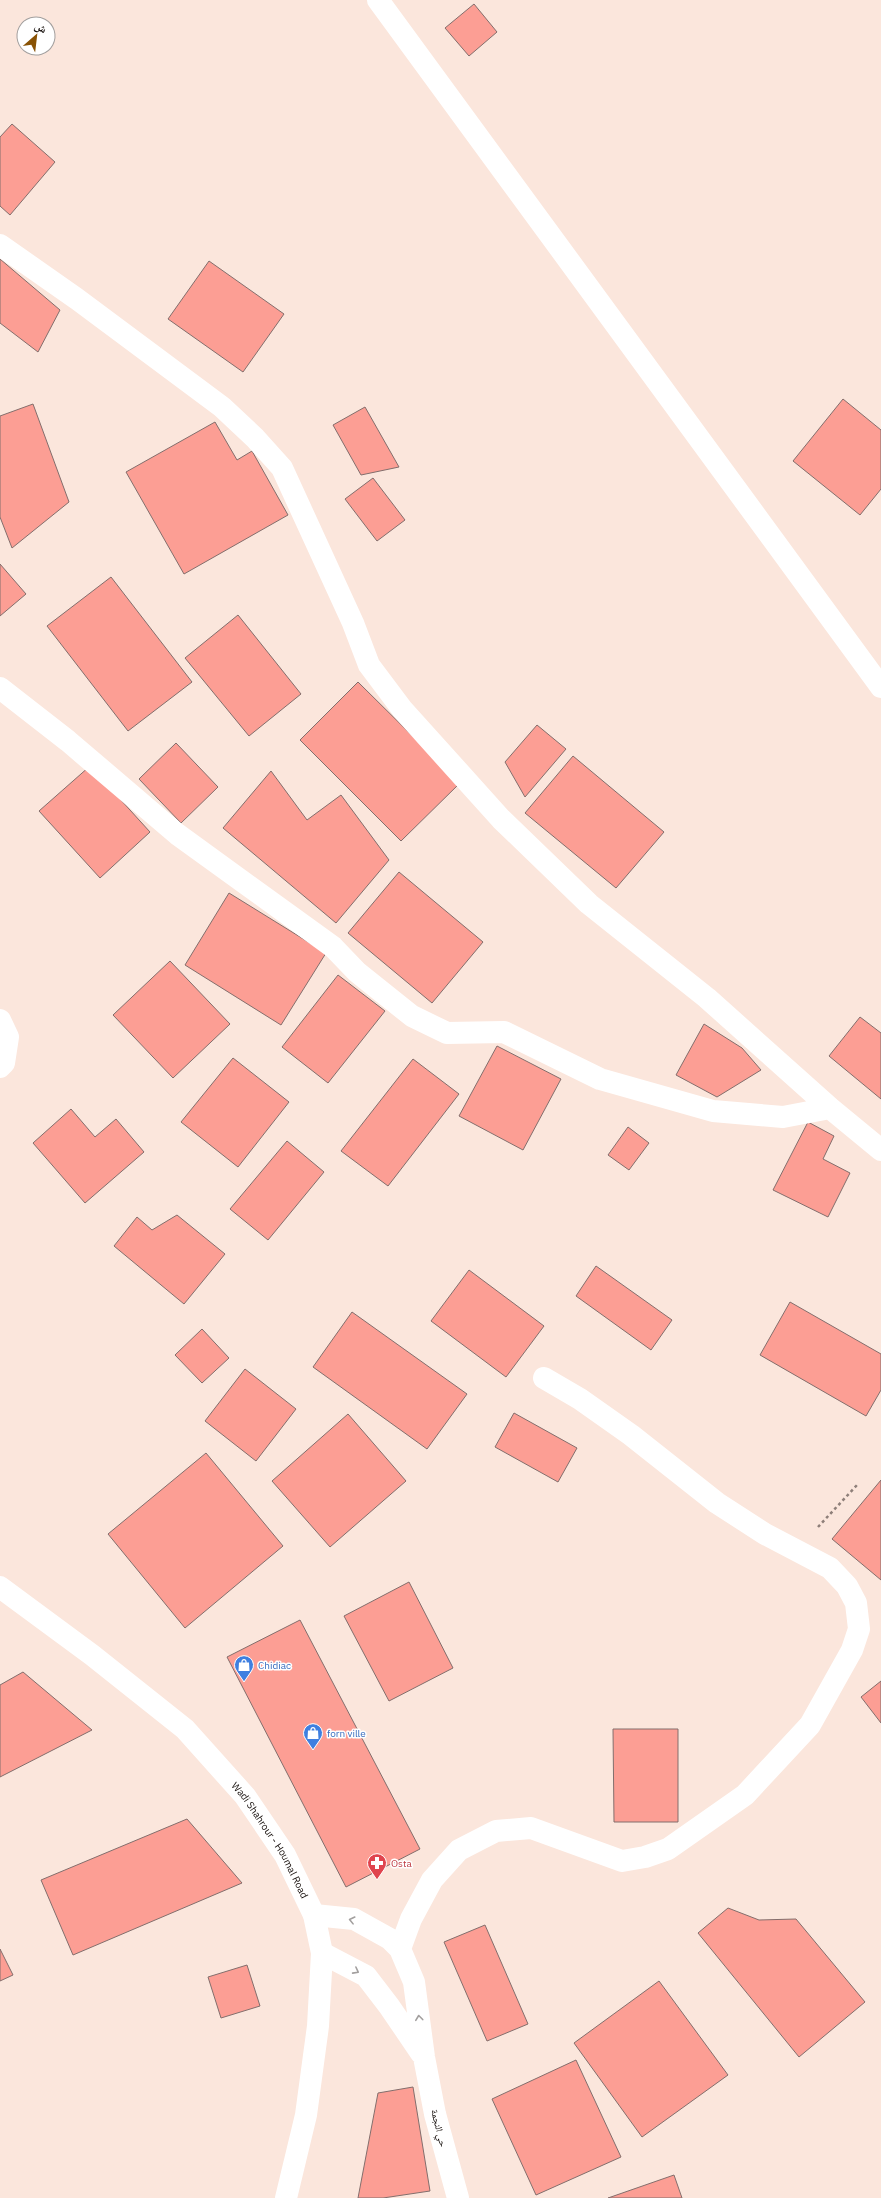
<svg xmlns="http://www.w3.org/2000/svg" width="881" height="2198" viewBox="0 0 881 2198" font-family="'IBM Plex Sans','Noto Naskh Arabic',sans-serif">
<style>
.building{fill:#fc9e94;stroke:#836e6c}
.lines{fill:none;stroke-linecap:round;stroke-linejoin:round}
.path{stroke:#8e7f79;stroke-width:2.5;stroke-dasharray:3 3;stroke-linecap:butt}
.minor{stroke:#fff;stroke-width:22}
.major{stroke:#fff;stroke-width:22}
.oneway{stroke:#a29f9e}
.labels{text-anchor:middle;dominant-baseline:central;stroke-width:3;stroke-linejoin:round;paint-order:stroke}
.shop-label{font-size:10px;fill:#366cbe;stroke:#fff;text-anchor:start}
.street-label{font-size:10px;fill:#160f0c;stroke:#fff}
.health-label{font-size:10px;fill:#be3a42;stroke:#fff;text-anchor:start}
</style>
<rect width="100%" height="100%" fill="#fbe6dc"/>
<path class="building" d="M474,4l23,28 -28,24 -24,-28z
M12,124l43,38 -45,53 -10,-9v-69z
M0,259l60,51 -22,42 -38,-29z
M209,261l75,53 -41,58 -75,-53z
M843,399l38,31v59l-21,26 -67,-54z
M33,404l36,98 -57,46 -12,-31v-101z
M365,407l34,60 -38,8 -28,-50z
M215,422l22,38 15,-9 36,64 -104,59 -58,-102z
M373,478l32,42 -28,21 -32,-42z
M0,564l26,30 -26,22z
M111,577l81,105 -64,49 -81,-105z
M238,615l63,79 -52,42 -64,-78z
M358,682l102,101 -59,58 -101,-101z
M537,725l29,24 -41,48 -20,-35z
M176,743l42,44 -37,36 -42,-44z
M573,756l91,76 -48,56 -91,-75z
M90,766l60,66 -50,46 -61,-67z
M271,771l36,49 34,-25 48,65 -53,63 -113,-95z
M399,872l84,70 -51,61 -84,-70z
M229,893l97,60 -45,72 -96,-60z
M170,961l60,63 -57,54 -60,-63z
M338,975l47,36 -57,72 -46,-36z
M860,1017l21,16v66l-52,-43z
M704,1024l38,24 19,22 -44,27 -41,-22z
M497,1046l64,33 -38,71 -64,-34z
M233,1058l56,44 -51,65 -57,-45z
M413,1059l46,35 -71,92 -47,-35z
M71,1109l24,28 21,-18 28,33 -59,51 -52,-60z
M808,1122l26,14 -11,23 27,14 -22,44 -55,-27z
M628,1127l21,16 -20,27 -21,-15z
M287,1141l37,31 -56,68 -38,-31z
M177,1215l48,39 -41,50 -70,-58 23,-29 15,13z
M596,1266l76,54 -21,30 -75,-54z
M469,1270l75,56 -38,51 -75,-56z
M790,1302l91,52v36l-15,26 -106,-61z
M352,1312l115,82 -40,55 -114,-82z
M202,1329l27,29 -27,25 -27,-28z
M245,1369l51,40 -40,52 -51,-40z
M514,1413l63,35 -19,34 -63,-35z
M348,1414l58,67 -76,66 -58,-66z
M206,1453l77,93 -98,82 -77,-94z
M881,1480v100l-49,-41z
M409,1582l44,86 -64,33 -45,-85z
M300,1620l120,229 -74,38 -119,-230z
M23,1672l69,58 -92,47v-92z
M881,1681v42l-20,-26z
M613,1729h65v93h-64z
M187,1819l55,64 -169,72 -32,-75z
M728,1908l31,12 37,-1 69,83 -66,55 -101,-124z
M485,1925l43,99 -41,17 -43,-99z
M0,1949l13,26 -13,6z
M247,1965l13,41 -39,12 -13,-41z
M659,1981l69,94 -86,62 -68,-94z
M576,2060l45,97 -85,38 -44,-96z
M413,2087l17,104 -47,7h-25l20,-105z
M674,2175l8,23h-74z"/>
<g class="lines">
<path class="path" d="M818,1527l40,-43"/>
<path class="minor" d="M378,0l503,687
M0,245l77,54 145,108 33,31 27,30 71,155 16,42 33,44 99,110 88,85 118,94 123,110 51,42
M0,688l68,53 109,93 156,113 24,25 55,44 35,17 57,-1 96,47 113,32 70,6 47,-9
M0,1020l8,17 -4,26 -4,4
M314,1915l40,4 36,20 10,10 14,33 10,75 11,57 23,84
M400,1949l11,-30 21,-39 27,-30 37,-19 35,-3 91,33 23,-4 23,-8 77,-54 65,-70 42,-75 7,-21 -3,-26 -9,-17 -17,-18 -65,-34 -48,-31 -86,-68 -51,-36 -36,-21
M322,1953l44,23 23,30 32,47"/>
<path class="major" id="s1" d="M0,1587l92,68 93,74 60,67 40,59 29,60 8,38 -4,73 -12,89 -20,83"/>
</g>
<defs><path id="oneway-chevron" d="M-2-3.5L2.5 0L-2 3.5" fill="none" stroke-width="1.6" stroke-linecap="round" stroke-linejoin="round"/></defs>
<g class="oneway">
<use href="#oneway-chevron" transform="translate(352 1920) rotate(-166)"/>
<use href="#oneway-chevron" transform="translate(356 1971) rotate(28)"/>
<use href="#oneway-chevron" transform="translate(419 2018) rotate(-97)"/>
</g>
<defs>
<symbol id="shop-pin" viewBox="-11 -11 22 30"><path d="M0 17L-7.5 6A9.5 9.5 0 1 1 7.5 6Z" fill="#3f7fe0" stroke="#fff"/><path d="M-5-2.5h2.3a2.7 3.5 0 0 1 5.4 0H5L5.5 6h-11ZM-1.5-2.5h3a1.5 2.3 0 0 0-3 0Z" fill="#fff"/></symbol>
<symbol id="pharmacy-pin" viewBox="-11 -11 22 30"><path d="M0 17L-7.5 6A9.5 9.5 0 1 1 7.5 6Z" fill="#e0444e" stroke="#fff"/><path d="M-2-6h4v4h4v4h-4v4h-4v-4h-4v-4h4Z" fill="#fff"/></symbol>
</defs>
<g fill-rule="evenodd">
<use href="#shop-pin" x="233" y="1654" width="22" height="30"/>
<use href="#shop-pin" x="302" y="1722" width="22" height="30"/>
<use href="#pharmacy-pin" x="366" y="1852" width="22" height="30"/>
</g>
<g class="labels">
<g class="shop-label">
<text x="258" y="1665">Chidiac</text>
<text x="327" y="1733">forn ville</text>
</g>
<g class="street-label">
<text stroke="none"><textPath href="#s1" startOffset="374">Wadi Shahrour - Houmal Road</textPath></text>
<text transform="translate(439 2128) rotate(76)">حي النجمة</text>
</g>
<g class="health-label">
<text x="391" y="1863">Osta</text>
</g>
</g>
<g transform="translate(36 36) rotate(28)"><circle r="19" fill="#ffffff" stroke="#a29f9e"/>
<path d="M0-3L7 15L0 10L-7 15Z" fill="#895204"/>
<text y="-6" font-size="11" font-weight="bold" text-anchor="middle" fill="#160f0c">ش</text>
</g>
</svg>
